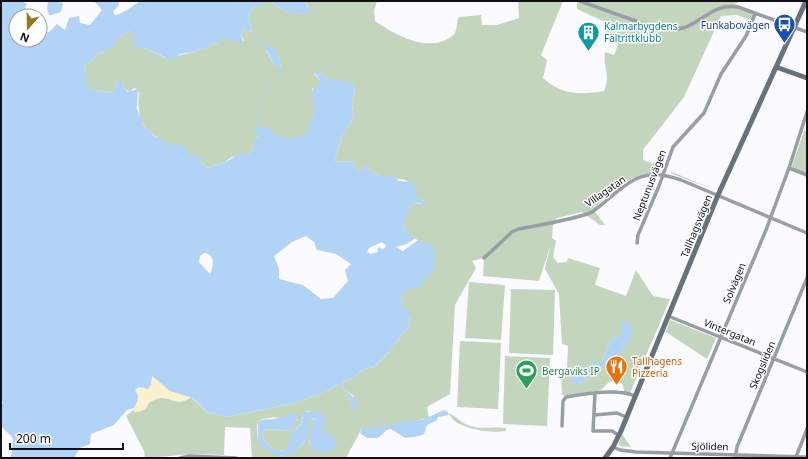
<svg xmlns="http://www.w3.org/2000/svg" width="808" height="459" viewBox="0 0 808 459" font-family="'Noto Sans',sans-serif">
<style>
.green{fill:#c4d5bd;fill-rule:evenodd}
.sand{fill:#fbf1cc}
.water{fill:#b0d3f6;fill-rule:evenodd}
.lines{fill:none;stroke-linecap:round;stroke-linejoin:round}
.stream{stroke:#b0d3f6;stroke-width:1}
.street{stroke:#989ea5;stroke-width:3.5}
.secondary{stroke:#69727c;stroke-width:5}
.labels{text-anchor:middle;dominant-baseline:central;stroke-width:3;stroke-linejoin:round;paint-order:stroke}
.transit-label{font-size:10px;fill:#164399;stroke:#fff;text-anchor:end}
.culture-label{font-size:10px;fill:#0d838f;stroke:#fff;text-anchor:start}
.street-label{font-size:10px;fill:#100f16;stroke:#fff}
.food-label{font-size:10px;fill:#c56008;stroke:#fff;text-anchor:start}
.leisure-label{font-size:10px;fill:#27864d;stroke:#fff;text-anchor:start}
</style>
<rect width="100%" height="100%" fill="#fbfafe"/>
<path class="green" d="M264,1h7c7,9 27,15 37,11v-6l-4,-5h73l-3,10 1,10c20,14 53,32 76,16 8,-5 4,-13 8,-20l22,-2 1,10h15l22,-7 -1,-17h45l-22,54 6,5 -4,18c19,17 37,17 61,13 7,-16 -1,-22 1,-39l9,3 5,-13 -13,-6 1,-13 -30,-14v-8h161v2h-3l3,4 17,7 -3,7 -15,-6 -16,1 -37,81 -41,53v10l18,7v3c-8,4 -16,3 -25,7 -16,6 -30,20 -43,32l12,16h-5l-18,-13 -25,6 -4,8 -1,12 4,3 -3,16 5,6 9,-1 1,-4 32,10 -5,17 31,11 10,-26 17,26 17,3 -40,94h-6l-1,-8 -5,-4 -9,1 -8,8 -37,6 -2,-2 -1,-18 6,-7 1,-23 -6,-2 -3,-50 -14,-25 5,-22 -11,34 -56,-5 1,-18 -12,3 4,7 -21,37 -5,89 -23,13 2,11 -52,10h-15l-16,30 -94,-1 -2,-29 -25,-1 -1,28 -30,-1 -49,4 -1,-7 -18,-35 7,-6 3,2c6,-4 17,-14 24,-14 12,-1 18,9 31,-1l16,15 20,5 68,-14 37,-14 5,-5c10,4 13,16 16,26l1,-14 -10,-7 -2,-7 9,-3 13,-10 10,-2 15,-15 20,-26 1,-11c-6,-6 -14,-19 -4,-25 3,-2 9,-2 13,-2l5,-8 -6,-40c-5,-1 -4,-2 -8,-5 -12,-8 -3,-19 0,-29l5,-3 6,1 4,-3 -8,-3 -8,-16 -4,-2 -26,-4 -15,-10 -3,5 -4,-1 -4,-9 -19,1 8,-26 12,-19 -2,-12 3,-18 -3,-3 -24,-5 -7,-7 -7,1 6,7v5l-8,4 3,20 -10,27c-10,3 -19,3 -29,0 -5,-1 -10,-8 -16,-10l-5,20 -7,9 -16,2 -10,7 -15,4 -7,-7 -30,-15h-4c-3,-6 -6,-6 -11,-10 -16,-10 -18,-26 -16,-43l-4,-5 -6,4 -5,-4 -2,-6h-5l-3,10 -3,1 -23,-4 -4,-25 6,-1 8,-10 9,-1 2,-5 19,-16 5,2 1,5 11,10 20,10 30,-6 3,-3 4,1 7,-3 2,-3 9,-1v-5l24,3 -3,-6 2,-5 9,2 -4,-17 8,-9zM266,50l12,6 3,10 -6,1zM621,335l10,1 -10,16 -41,31 -5,-11 27,-10 9,-23zM306,411h10l10,10 -3,4 4,27 -14,-2 -4,-6 6,-23 -2,-3 -5,7c0,3 1,7 0,10 -4,11 -16,20 -27,21l-23,-14 -1,-17 3,-5c12,-4 25,-2 38,-1l-10,12 -17,-2 -9,2c2,13 9,21 23,19l3,-2 4,-15 9,-9 2,-9z
M807,130v44l-14,-6 -1,-2 12,-35z
M672,172l43,18 -45,-17z
M469,282l36,3 -4,55 -36,-2z
M511,289l44,1 -2,65 -44,-2z
M670,320l46,18 -9,21 -41,-27z
M460,341l41,2 -3,66 -41,-2z
M505,356l45,2 -3,68 -44,-2z
M449,413c8,4 13,11 22,13 12,4 24,0 35,2v3c-13,3 -53,-2 -57,-18z
M622,434l9,13 -11,-1 -1,-3z"/>
<path class="sand" d="M152,376l18,15 21,6c-15,11 -22,-2 -32,1 -4,1 -6,3 -10,4 -2,7 -6,10 -14,10l-2,-2 5,-9 -3,-11 4,-3 5,2 7,-4z"/>
<path class="water" d="M1,1h21l5,3 -2,3 3,5 -1,4h-11v24h24v-8h9l8,-8 8,6 4,-12 10,-2 1,7 10,2 12,-15 -8,-9h24l1,4 -6,7 2,3c5,0 20,-10 25,-14h124l-1,5h-7l-8,9 4,17 -9,-2 -2,5 2,7 -23,-4v5l-9,1 -2,3 -7,3 -4,-1 -3,3 -15,2 -5,5h-7l-23,-11 -9,1 -2,-5 -1,-11 -5,-2 -14,12 1,4h-6l-2,5 -9,1 -8,10 -6,2 5,24 22,4 3,-1 3,-10h5l2,6 4,4 10,-3 -1,20 7,17 11,11 8,3 4,6 7,-2 10,2 6,10 9,-1 1,6 7,7 15,-4 19,-11 7,2 7,-9 -2,-4 5,-5 -3,-8 5,-3 13,5 3,5c12,0 15,4 29,-1l10,-26c-3,-6 -6,-17 0,-23l5,-1v-5l-6,-8h7l7,7c9,1 21,0 27,8l-3,18 2,12 -12,19 -8,26 19,-1 4,9 4,1 3,-5 15,10 12,1 2,-2 6,6 14,1 3,6 -1,3 2,2v5l8,3v3l-10,-1 -5,3c-3,12 -14,23 3,29l1,4 -7,5 -11,3 7,4 15,-11 12,4 5,8 -1,17 -15,19c-5,0 -10,0 -14,3 -8,6 -1,18 5,23l-1,12 -20,26 -15,15 -10,2 -13,10 -9,3c2,14 18,11 14,28h-3c-3,-9 -6,-22 -16,-26l-5,5 -37,14 -68,14 -20,-5 -14,-14 -23,-7 -18,-15 -1,9 -3,4 -9,-2 -4,3c5,7 3,11 -1,18l-7,2 -13,15 -23,9 -1,10 -10,4 -6,10 -63,-1 2,-19 -12,-12v-21l2,-2 -2,-4zM306,236l8,6 3,8 19,4 15,10 -6,6 3,11 -15,17 -12,1 -18,-14 -24,-6v-10l-5,-13 18,-14zM382,242l4,3 -1,3 -3,1 -2,-2 -3,2 1,3 -7,2 -4,-2 2,-4zM204,253c11,0 10,13 6,21l-11,-12 1,-6z
M52,1l11,2 -2,9 -9,3h-3l-2,-6 1,-7z
M271,1h33l7,10c-10,6 -32,0 -40,-10z
M264,45l11,3 6,16 -2,3h-4z
M621,322h6l4,3 1,11 -11,16 -41,31 -5,2 -2,-2 -1,-6 3,-5 11,-3 10,-7h6l9,-23 10,-4z
M444,410l4,2 1,3 -11,2 -1,3 -10,5 -3,9 -5,2 -14,2 -14,-9 -4,1 -9,8h-11l-7,-5 2,-5h15l28,-7 17,-1z
M313,411c6,0 12,3 13,10l-3,4 2,8c6,2 13,4 11,13 -6,8 -20,8 -27,1l3,-20 3,-7 -2,-2 -5,7c0,2 1,7 1,9 -2,8 -19,24 -27,22 -9,-1 -19,-7 -24,-14v-20c7,-5 13,-1 19,-4 7,-2 12,-4 19,-5l2,3 -2,7 -8,8 -17,-2 -9,2c2,13 9,21 23,19l3,-3 2,-12 11,-11 3,-12z"/>
<g class="lines">
<path class="stream" d="M252,32l12,13
M260,126c-1,-31 1,-29 21,-51v-9"/>
<path class="street" d="M580,1l78,28c10,1 19,1 28,-2 20,-8 29,-24 52,-20l69,25
M789,168l18,7
M637,243l1,-8 21,-49 14,-39 31,-34 17,-39 25,-38 9,-22
M484,258l28,-26 6,-3c21,-4 53,-9 72,-16 6,-3 12,-9 17,-13 27,-23 39,-32 74,-20l126,53
M668,316l139,56
M595,393l-2,38h19l6,4
M594,415l23,-2 9,4
M562,426l1,-25 3,-4c18,-3 52,-9 69,-1
M613,447l7,3 16,2 171,5
M796,457l11,-28
M180,458l10,-2 46,2
M670,458l96,-228 23,-62 18,-56
M735,458l2,-11 70,-169"/>
<path class="secondary" d="M776,67l31,11
M605,458l8,-11 8,-16 97,-236 88,-194"/>
</g>
<defs>
<symbol id="bus-pin" viewBox="-11 -11 22 30"><path d="M0 17L-7.5 6A9.5 9.5 0 1 1 7.5 6Z" fill="#1a4fb4" stroke="#fff"/><path d="M-5-6H5V4H4V6H2V4H-2V6H-4V4H-5ZM-3.5-4V0h7V-4ZM-3.5 1.2v1.5H-2V1.2ZM2 1.2v1.5H3.5V1.2Z" fill="#fff"/></symbol>
<symbol id="building-pin" viewBox="-11 -11 22 30"><path d="M0 17L-7.5 6A9.5 9.5 0 1 1 7.5 6Z" fill="#0f9aa8" stroke="#fff"/><path d="M-4-6H4V6H1V3H-1V6H-4ZM-2.5-4.3h1.7v1.8h-1.7ZM.8-4.3h1.7v1.8H.8ZM-2.5-1h1.7V.8h-1.7ZM.8-1h1.7V.8H.8Z" fill="#fff"/></symbol>
<symbol id="restaurant-pin" viewBox="-11 -11 22 30"><path d="M0 17L-7.5 6A9.5 9.5 0 1 1 7.5 6Z" fill="#e8710a" stroke="#fff"/><path d="M-5-6h1v4h1v-4h1v4h1v-4h1v5L-1.5 .5V6h-2V.5L-5-1ZM5-6V6H3V1.5H1.5Q1.5-4 5-6Z" fill="#fff"/></symbol>
<symbol id="stadium-pin" viewBox="-11 -11 22 30"><path d="M0 17L-7.5 6A9.5 9.5 0 1 1 7.5 6Z" fill="#2e9e5b" stroke="#fff"/><path d="M0-5a6.5 5 0 1 0 0 10a6.5 5 0 1 0 0-10ZM-3.5-1.8h7v3.6h-7Z" fill="#fff"/></symbol>
</defs>
<g fill-rule="evenodd">
<use href="#bus-pin" x="772" y="12" width="25" height="34"/>
<use href="#building-pin" x="576" y="20" width="25" height="34"/>
<use href="#restaurant-pin" x="604" y="354" width="25" height="34"/>
<use href="#stadium-pin" x="514" y="358" width="25" height="34"/>
</g>
<g class="labels">
<g class="transit-label">
<text x="770" y="25">Funkabovägen</text>
</g>
<g class="culture-label">
<text x="604" y="26">Kalmarbygdens<tspan x="604" dy="12">Fältrittklubb</tspan></text>
</g>
<g class="street-label">
<text transform="translate(649 185) rotate(-69)">Neptunusvägen</text>
<text transform="translate(605 191) rotate(-35)">Villagatan</text>
<text transform="translate(696 226) rotate(-68)">Tallhagsvägen</text>
<text transform="translate(734 283) rotate(-67)">Solvägen</text>
<text transform="translate(730 332) rotate(22)">Vintergatan</text>
<text transform="translate(762 365) rotate(-67)">Skogsliden</text>
<text transform="translate(710 446) rotate(1)">Sjöliden</text>
</g>
<g class="food-label">
<text x="632" y="361">Tallhagens<tspan x="632" dy="12">Pizzeria</tspan></text>
</g>
<g class="leisure-label">
<text x="542" y="371">Bergaviks IP</text>
</g>
</g>
<rect width="808" height="459" fill="none" stroke="#100f16" stroke-width="4"/>
<g transform="translate(28 28) rotate(200)"><circle r="19" fill="#ffffff" stroke="#9f9fa2"/>
<path d="M0-3L7 15L0 10L-7 15Z" fill="#93781f"/>
<text y="-6" font-size="11" font-weight="bold" text-anchor="middle" fill="#100f16">N</text>
</g>
<path d="M10 443v6h113v-6" fill="none" stroke="#100f16" stroke-width="2"/>
<text x="16" y="443" font-size="12" fill="#100f16" stroke="#ffffff" stroke-width="3" paint-order="stroke">200 m</text>
</svg>
